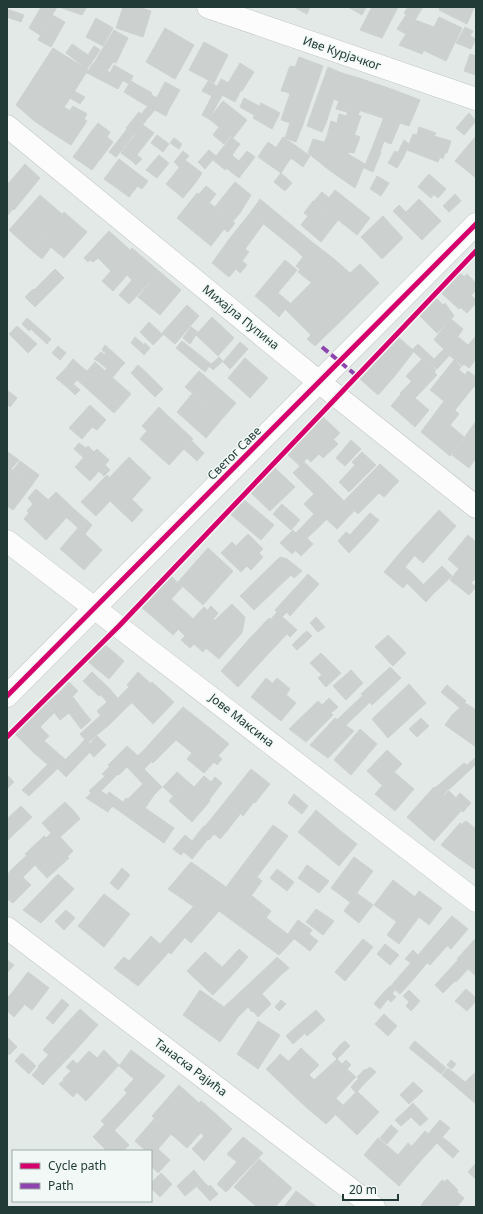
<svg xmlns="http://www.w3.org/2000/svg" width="483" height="1214" viewBox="0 0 483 1214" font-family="'Noto Sans',sans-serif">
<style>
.building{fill:#ccd1d0;stroke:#ccd2d0}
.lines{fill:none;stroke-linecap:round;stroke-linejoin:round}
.street-casing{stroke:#c0c6c4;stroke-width:23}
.secondary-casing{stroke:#bfc6c4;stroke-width:23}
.street{stroke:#fbfcfb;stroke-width:22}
.secondary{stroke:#fbfcfb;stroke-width:22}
.quiet{stroke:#8e44ad;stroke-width:4;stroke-dasharray:8 4;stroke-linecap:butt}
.cycleway-casing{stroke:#f1f8f5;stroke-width:8}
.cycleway{stroke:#d6006c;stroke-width:5}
.labels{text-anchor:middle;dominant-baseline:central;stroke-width:3;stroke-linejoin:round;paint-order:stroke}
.street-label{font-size:12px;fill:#223b37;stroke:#f1f8f5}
</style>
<rect width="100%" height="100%" fill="#e3e9e7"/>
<path class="building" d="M41,7h16l-17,28 -11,-7z
M59,7h28l-5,8z
M123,7h15l13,4 -8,26 -27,-9z
M294,7h16l-3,7z
M348,7h18l-4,8z
M372,7h26l-16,31 -22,-8z
M408,7h15l-8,13 -11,-7z
M440,7h31l3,1 -7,16 -28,-14z
M7,9l17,6 -3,7 -14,-5z
M52,15l13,7 -14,25 -13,-7z
M406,15l9,6 -9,13 -9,-5z
M439,17l23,11 -16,33 -23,-11z
M96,18l17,10 -10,18 -17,-9z
M415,20l19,7 -12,27 -23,-9z
M465,27l8,4 -3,5 6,3 -5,10 -15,-6z
M165,28l29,17 -19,34 -29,-17z
M114,30l14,8 -12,25 -16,-10z
M204,42l24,13 -14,28 -25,-13z
M72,44l16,11 6,-9 6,4 -13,19 -21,-16z
M53,48l35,22 -39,61 -16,-11 -17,-15z
M100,53l14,8 -7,10 -13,-8z
M470,54l6,2v19l-12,-4z
M299,57l24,9 -12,35 -25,-9z
M93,63l30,17 -5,9 -31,-16z
M240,63l14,9 -12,19 -14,-8z
M114,65l19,11 -4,8 -19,-11z
M290,66l5,1 -9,25 -5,-1z
M328,67l14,6 -16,50 -16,-6z
M342,73l17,5 -12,34 -11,-3 3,-8 -5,-2z
M359,78l35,12 -11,28 -34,-11z
M221,79l8,4 -20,36 -7,-4z
M131,81l21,12 -1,2 -3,-2 -6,10 -18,-11z
M208,81l9,5 -5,10 -10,-5z
M165,82l15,8 -11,19 -14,-8z
M229,83l12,7 -6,12 -13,-7z
M394,90l26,10 -11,26 -9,-3 -9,21 -15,-6z
M74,91l11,6 -5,7 -10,-6z
M148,93l9,5 -2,3 14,8 -3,7 -24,-13z
M290,94l21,7 -9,26 -21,-7z
M244,98l15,8 -5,9 -14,-8z
M223,101l24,19 -14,18 -24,-19z
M261,103l19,10 -8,16 -19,-11z
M73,106l14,8 -3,5 -14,-9z
M148,106l7,4 -8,9 -6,-5z
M64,107l23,14 -16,24 -22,-14z
M349,107l11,3 -2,5 3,1 -13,38 -12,-4z
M139,112l8,7 -12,16 -9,-7z
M469,113l7,8 -12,14 -8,-7z
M339,114l7,2 -3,9 -6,-2z
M310,117l16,6 -4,9 -15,-6z
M331,121l12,4 -4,14 -12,-3z
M98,123l12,9 -3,5 6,5 -3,4 -19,-14z
M290,123l12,4 -6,15 -11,-4z
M143,125l11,8 -22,28 -11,-8z
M219,127l11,9 -6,8 -11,-9z
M419,127l17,6 -2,3 17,5 -4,12h-2l-2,6 -3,-2 -2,5 -31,-12 6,-16 4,1z
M127,129l7,5 -7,10 -7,-6z
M91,132l19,14 -18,24 -19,-13z
M157,135l12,9 -6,8 -12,-9z
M355,135l5,2 -6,16 -5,-1z
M327,136l12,3 -2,7 -13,-3z
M476,136v42l-21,-17z
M231,137l9,7 -8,11 2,2 -9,13 -12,-10z
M283,137l16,11 -8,10 -15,-10z
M120,138l7,6 -11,13 -7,-5z
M174,138l8,6 -3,5 -9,-6z
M376,138l8,3 -4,11 -8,-4z
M313,139l24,7 -8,24 -21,-17z
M404,140l5,4 -5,12 -6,-4z
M268,142l23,16 -10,15 -23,-16z
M299,148l11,8 -7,11 -12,-9z
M372,148l9,4 -8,20 -9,-4z
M209,150l7,6 -11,13 -7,-7z
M336,150l12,4 17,10 -10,24 -26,-18z
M183,151l6,5 -10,11 -5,-5z
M247,151l8,6 -16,21 -13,-10 8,-11 5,4z
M395,151l9,5 -7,12 -9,-5z
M137,155l5,4 -6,6 -4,-4z
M159,155l10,8 -12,15 -11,-8z
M119,159l25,19 -15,19 -25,-18z
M185,160l17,13 -6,9 -18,-13z
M25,164l15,14 -26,32 -1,-1 -6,7v-31z
M178,169l18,13 -8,10 -17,-14z
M281,173l11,10 -7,8 -11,-9z
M429,174l17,15 -8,9 -17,-15z
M377,176l12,7 -8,13 -11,-7z
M144,178l4,3 -6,8 -5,-3z
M171,178l17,14 -5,6 -17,-14z
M235,182l16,13 -11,18 -18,-15z
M421,183l13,11 -3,4 -13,-11z
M206,186l10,8 -7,9 -10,-9z
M335,190l35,28 -13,17 -35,-28z
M322,192l7,6 -7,9 -8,-6z
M197,193l34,27 -20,26 -34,-28z
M455,194l6,7 -12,11 -6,-6z
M40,195l22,19 -31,36 -22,-20z
M222,198l18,15 -7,8 -18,-14z
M260,199l47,39 -10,13 -47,-38z
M419,199l5,5 -13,13 -5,-5z
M313,201l25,19 -17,22 -20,-17 7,-9 -4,-3z
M424,204l17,17 -19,19 -17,-17z
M399,205l12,12 -6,6 -12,-12z
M64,212l23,20 -23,26 -23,-19z
M250,213l14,10 -19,26 -15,-11z
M383,216l20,22 -21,21 -21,-22z
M231,220l4,3 -7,9 -4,-3z
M109,231l21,19 -19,21 -13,-13 -5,4 -3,-2 -2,2 -4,-4z
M230,238l19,14 -7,9 5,4 -7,8 -4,-4 -7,8 -17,-14z
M307,238l27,21 -9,12 -2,1 -1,-2 -10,13 -14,-11 2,-3 -4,-3 7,-9 -6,-6z
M41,239l10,8 -9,12 -11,-9z
M132,248l28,24 -31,32 -10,-9 13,-15 -5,-5 -14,16 -11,-10z
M334,259l16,14 -12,11 -13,-13z
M285,260l12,10 -30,36 -12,-10z
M360,264l19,19 -21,21 -20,-20z
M55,269l9,9 -21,21 -9,-9z
M322,270l1,2 2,-1 33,33 -8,8 -34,-34z
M458,271l18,17v2l-17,19 -20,-18z
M160,272l21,18 -21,25 -22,-18z
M467,274l9,9v5l-12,-11z
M316,278l26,26 -31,31 -26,-26z
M33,289l10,10 -8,8 -10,-10z
M278,293l12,10 -11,14 -12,-11z
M471,295l5,5v3l-9,10 -7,-6z
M436,298l7,7 2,-2 9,13 -17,17 -18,-18z
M342,304l8,8 -35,34 -8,-7z
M187,305l12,11 -24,28 -13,-11z
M212,317l22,21 -9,10 -22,-21z
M27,318l24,21 -4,5 -16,-15 -2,2 -7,-7z
M451,319l12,10 -4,6 -12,-11z
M149,322l14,13 -10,10 -13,-13z
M447,324l12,11 -8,8 -12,-10z
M17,326l20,18 -9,9 -19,-19z
M191,327l7,5 -8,12 -7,-6z
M203,327l22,21 -7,8 -22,-21z
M439,333l11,9 -6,7 -10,-9z
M457,336l11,9 -6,8 -11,-10z
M476,336l-2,26 -5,6 -5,-4 -2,2 -7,-6z
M135,337l8,7 -4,6 -8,-7z
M398,337l16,14 -20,26 -18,-16z
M182,341l29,23 -6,8 -29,-24z
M240,342l8,7 -18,20 -7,-7z
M450,342l12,11 -7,7 -12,-10z
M145,343l5,5 -6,7 -5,-5z
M418,344l16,15 -6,6 -16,-15z
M105,345l20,18 -4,4 -19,-17z
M58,346l8,7 -6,7 -8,-7z
M443,350l6,6 -12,13 -7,-6z
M101,352l4,3 -6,7 -5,-3z
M106,354l8,7 -7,8 -8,-7z
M219,357l4,4 -10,9 -4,-4z
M245,358l23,20 -18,20 -22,-20z
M73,359l50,44 -9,10 -49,-44z
M422,359l6,6 -16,17 -6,-6z
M454,360l7,7 -10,12 6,5 -13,17 -14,-11z
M114,361l7,6 -8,10 -8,-6z
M376,361l18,16 -16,18 -18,-16z
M95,362l36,32 -8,9 -36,-32z
M430,363l6,7 -2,2 3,3 -22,23 14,12 -14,17 -24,-21 10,-12 -1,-1z
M138,365l10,9 -8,8 -9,-9z
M65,369l12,11 -8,9 -13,-11z
M459,370l6,5 -8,9 -6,-5z
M199,371l37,32 -14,16 -37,-32z
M468,371l8,6v7l-21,26 -11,-9z
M148,374l15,15 -8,8 -15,-15z
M73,384l7,6 -5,5 -6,-6z
M7,390l10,8 -7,9 -3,-3z
M192,394l30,25 -16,19 -29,-26z
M444,401l15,13 -9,11 14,12 -14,19 -29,-24z
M90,405l16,15 -9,10 -5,-3 -10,12 -13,-11z
M159,407l5,5 -17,19 -5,-5z
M164,412l29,27 -24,26 -29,-26z
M323,417l17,16 -29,29 -16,-16z
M476,421v37l-7,10 -17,-13z
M333,439l5,5 -15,14 -4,-4z
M351,440l10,9 -16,17 -9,-8z
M192,441l12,12 -7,8 -13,-12z
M79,443l7,5 2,-2 6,6 3,-3 12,11 -4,5 5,5 -6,6 -30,-27z
M295,446l12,12 -7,8 -13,-12z
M8,452l11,8 -11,12 -1,-1z
M362,452l14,13 -23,23 -10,-10 12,-13 -3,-3z
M84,457l15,14 -9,10 -15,-14z
M129,457l22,21 -19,21 -23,-21z
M20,461l19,14 -7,10 -19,-15z
M304,462l17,16 -12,11 -16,-16z
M380,464l19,17 -15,16 -5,-4 -21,21 -14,-13z
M274,467l21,20 -25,24 -20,-19z
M11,469l21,16 -19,25 -6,-4v-32z
M107,475l14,14 -25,27 -15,-14z
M321,478l23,23 -11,11 -24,-23z
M343,478l10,10 -4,4 -10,-10z
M36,489l31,28 -21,23 -22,-21 5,-6 -2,-2 6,-7 -5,-6z
M121,489l22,21 -11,12 -22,-21z
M56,492l18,17 -7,8 -19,-17z
M314,494l19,18 -10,11 -19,-19z
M242,498l32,27 -13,15 -32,-27z
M344,501l10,10 -17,18 -11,-10z
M282,504l18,16 -9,10 -18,-16z
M74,509l18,16 -7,9 -19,-17z
M439,510l17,16 -33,37 -18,-16z
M370,513l9,7 -13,15 -9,-8z
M314,514l9,9 -19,18 -8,-8z
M357,527l9,8 -17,18 -11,-12 8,-9 4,3z
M78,528l7,6 -19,20 -6,-5z
M293,530l11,11 -12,13 -12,-11z
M85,534l17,16 -18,20 -18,-16z
M248,534l15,15 -4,4 4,4 -12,13 -4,-4 -6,6 -20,-19 11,-11 4,4z
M468,535l8,7v8l-17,19 -11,-10z
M307,538l6,6 -12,12 -6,-6z
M405,547l10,8 -10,12 9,8 -11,13 -19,-16z
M208,548l25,23 -30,34 -25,-23z
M476,550v28l-5,5 -14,-12z
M280,557l7,2 15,12 -8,7 -3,-3 -37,35 -14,-14z
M442,566l10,10 -19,18 -9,-10z
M457,571l19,16 -7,8 -19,-15z
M308,574l11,10 -29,32 -3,-4 -5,5 -7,-7z
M170,575l12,12 -28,31 -13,-11z
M414,575l19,19 -7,8 -19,-19z
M171,599l19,17 -17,19 -19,-17z
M232,604l13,13 -3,16 -11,12 -4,-3 12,-13 -14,-12 -6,8 -5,-4z
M211,606l7,7 -3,4 -7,-7z
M204,607l11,10 -11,12 -11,-10z
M277,612l20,18 -7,7 -19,-18z
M190,616l14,13 9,-10 6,6 6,-8 14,12 -12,13 4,3 -12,14 -13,-11 -3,4 -9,-8 -4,4 -9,-8 4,-4 -7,-7z
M316,617l9,10 -7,5 -8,-9z
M269,618l18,16 -18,19 -18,-16z
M307,631l5,5 -5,5 -5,-6z
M302,635l5,6 -10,9 -5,-5z
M388,635l18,18 -13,13 -18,-19z
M251,637l18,16 -31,34 -17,-16z
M103,643l21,18 -15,18 -22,-18z
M321,653l20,20 -15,14 -8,-9 4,-3 -12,-12z
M390,667l11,11 -29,27 -11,-11z
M351,670l12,13 -17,17 -13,-14z
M92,672l17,16 -10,8 -16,-15z
M138,672l13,12 -12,12 -12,-11z
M266,678l30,25 -15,18 -30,-24z
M277,678l13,11 -4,6 -14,-11z
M69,682l9,9 -9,9 -8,-9z
M152,682l22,20 -21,22 -21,-21z
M409,684l17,19 -38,35 -16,-19z
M447,685l19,16 -6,7 -19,-16z
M129,687l10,9 -13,12 -8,-10z
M109,688l17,20 -17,17 -12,-14 10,-9 -6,-7z
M61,691l8,9 4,-3 6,8 -19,15 -13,-17z
M363,695l6,8 -23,22 -9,-5z
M329,698l9,9 -7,6 -9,-8z
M318,701l15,14 -27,27 -17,-13z
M45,702l9,11 -14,14 9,9 -16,16 -19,-19z
M465,703l11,7v37l-31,-22 7,-10z
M79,705l6,8 -10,8 -6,-8z
M183,707l28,22 -16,20 -15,-13 -27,27 -11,-11z
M85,713l6,7 -10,9 -6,-8z
M101,715l8,10 -12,10 -8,-9z
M335,718l19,13 -26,27 -18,-13z
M421,718l8,8 -12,11 -8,-8z
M89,726l8,9 -9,8 -8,-9z
M211,729l18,15 -11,12 4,3 -5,6 -3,-3 -10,11 -17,-14z
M360,729l17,15 -26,31 -17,-15z
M97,736l9,9 -12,12 -8,-9z
M180,736l15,13 -3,4 -16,-13z
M85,739l5,5 -4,4 -5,-4z
M44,741l22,19 -11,11 -22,-19z
M81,744l9,8 -24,25 -9,-9z
M127,746l11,10 -19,19 -11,-10z
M387,750l15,14 -20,21 -15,-14z
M142,752l10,9 -8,8 -10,-10z
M476,757v7l-5,5 -5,-3z
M134,759l17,17 -8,8 -16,-17z
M464,763l7,6 -28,26 -8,-7z
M48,764l7,7 -26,25 -7,-6z
M110,766l8,8 -22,22 -7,-5 16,-15 -3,-2z
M251,769l19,15 -15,19 -4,-3 -24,31 -16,-12z
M177,772l10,9 -14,15 -10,-9z
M394,772l20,17 -19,22 -20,-17z
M7,775l7,7 -7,7z
M151,776l11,11 -8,8 -11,-11z
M204,776l7,6 4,-5 7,6 -13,17 -15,-13z
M187,781l23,20 -18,21 -23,-21z
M143,784l11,11 -9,13 19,13 -10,15 -36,-26 8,-12 2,1z
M434,787l9,8 -27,30 -9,-8z
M101,791l6,4 2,-3 14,10 -5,8 -22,-14z
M449,791l7,7 -4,5 -8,-7z
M91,793l21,13 -4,6 -22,-14z
M460,793l11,10 -8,9 -11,-9z
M294,794l14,12 -6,8 -14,-11z
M443,795l18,16 -27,30 -18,-16z
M251,800l3,2 -11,14 -2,-2z
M65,802l9,9 -23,22 -9,-10z
M21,806l11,11 -24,23 -1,-21z
M316,810l21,18 -17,22 -22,-18z
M74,811l6,8 -20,18 -6,-7z
M211,819l16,12 -7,8 -15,-13z
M164,821l10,7 -10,15 -10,-7z
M466,821l10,8v6l-14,-11z
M460,823l16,12v5l-16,19 -19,-14z
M273,825l15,11 -31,41 5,4 -16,22 -20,-16z
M204,826l10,8 -5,6 -10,-8z
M337,828l20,16 -18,22 -19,-16z
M54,830l19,21 -6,6 -13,-14 -2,2 -6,-7z
M199,832l9,7 -16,20 -8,-7z
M185,835l7,6 -11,14 -8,-6z
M44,836l8,9 2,-2 15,15 -22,20 -22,-24z
M476,840v30l-16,-11z
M26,856l9,9 -12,12 -10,-9z
M354,857l19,14 -23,31 -19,-14z
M191,862l35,25 -23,26 -35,-24z
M307,865l22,16 -10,12 -21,-15z
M13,868l18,17 -18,18 -6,-4v-24z
M122,868l8,7 -12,15 -8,-7z
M277,869l17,13 -7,9 -17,-13z
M58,874l16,15 -33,34 -18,-13z
M393,880l22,17 -18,25 -23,-17z
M226,887l68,52 -15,16 -60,-44 -28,32 -8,-7z
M419,891l23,17 -13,17 -10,-8 -20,27 -12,-9z
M357,893l16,12 -14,18 -15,-12z
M104,894l26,20 -26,33 -26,-21z
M252,896l19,15 -5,7 -20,-15z
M193,907l10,6 -20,23 2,1 -14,17 -11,-10z
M316,909l18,12 -11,14 -17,-13z
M66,910l9,8 -11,12 -9,-9z
M452,916l16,13 -17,20 -16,-14z
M298,920l14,10 -3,4 9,7 -8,10 -22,-17z
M435,935l12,11 -17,19 -12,-10z
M151,936l18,16 -31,34 -24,-18 10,-11 5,4z
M476,938v36l-1,1 -18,-16z
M363,939l10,8 -17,21 -10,-9z
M385,944l14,11 -9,10 -13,-11z
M239,949l9,8 -12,14 -9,-9z
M413,950l5,5 -7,8 -6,-4z
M205,952l17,15 -18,20 -17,-16z
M418,955l9,8 -16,19 -10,-8z
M277,957l12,11 -9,8 -11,-11z
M346,959l10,9 -11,13 -10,-9z
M7,960l7,5 -7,8z
M458,960l10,9 -12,13 -10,-9z
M227,962l9,9 -23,24 -9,-8z
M269,965l11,11 -42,41 -14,-10z
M28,972l21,16 -17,22 -21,-16z
M446,973l9,8 -12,12 -8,-8z
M401,974l10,8 -11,12 -9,-8z
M390,986l5,4 -3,4 4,3 -5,5 -9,-8z
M466,989l10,9v3l-9,10 -12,-10z
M200,990l38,27 -18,25 -37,-27z
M409,990l11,11 -9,10 -5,-5 3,-4 -6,-6z
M11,994l14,10 -11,13 -7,-6v-13z
M262,994l4,4 -14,14 -4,-5z
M382,994l6,5 -5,6 -6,-5z
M266,998l5,6 -13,13 -5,-6z
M62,999l7,6 -16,19 -7,-6z
M281,1000l5,4 -7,7 -4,-4z
M377,1000l6,5 -3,4 -6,-5z
M80,1009l18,16 -24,27 -18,-17z
M316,1010l9,10 -18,16 -10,-10z
M384,1014l13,12 -9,10 -13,-12z
M258,1021l22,14 -22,34 -21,-15z
M297,1026l7,8 -11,10 -7,-8z
M56,1035l6,6 -13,14 -6,-5z
M7,1037l10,10 -8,8 -2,-2z
M62,1041l12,11 -24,25 -12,-11z
M345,1041l5,5 -5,5 -5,-6z
M415,1041l31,27 -5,6 -32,-26z
M340,1045l5,6 -8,8 -5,-5z
M301,1048l18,17 -28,28 -25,-24 10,-10 8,7z
M104,1050l15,15 -33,36 -23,-22 8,-8 -5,-4 7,-7 4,4 12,-13 8,7z
M131,1050l8,6 -13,16 -7,-6z
M22,1053l14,13 -7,8 -14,-13z
M280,1054l8,7 -4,5 -8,-7z
M139,1056l26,20 -25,27 -16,-13 10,-11 -8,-7z
M337,1059l10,10 -21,22 -12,-11z
M346,1060l5,5 -4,4 -5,-5z
M451,1060l5,4 -4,5 -5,-4z
M39,1067l11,10 -7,8 -11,-10z
M370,1067l6,5 -4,4 -6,-6z
M448,1068l28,23v13l-34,-29z
M347,1069l9,8 -7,7 -9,-8z
M365,1069l7,7 -8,8 -7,-7z
M476,1072v16l-2,2 -9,-8z
M309,1075l17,16 -18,18 -17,-16z
M340,1076l9,8 -13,14 -9,-8z
M358,1079l6,5 -8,9 -5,-6z
M64,1080l13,12 -4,5 -14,-13z
M413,1082l10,9 -14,13 -9,-9z
M179,1085l20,18 -28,31 -19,-18z
M327,1090l17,16 -18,18 -18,-15z
M357,1091l22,21 -22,23 -22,-21z
M128,1092l12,11 -27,29 -12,-11z
M201,1101l16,14 -30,33 -16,-14z
M413,1103l15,16 -8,7 -15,-15z
M405,1111l6,6 -10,9 -6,-6z
M217,1115l15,14 -28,32 -12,-12 12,-13 -3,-3z
M154,1119l17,15 -19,22 -1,-5h-5l-11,-10z
M440,1120l10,8 -12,14 -10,-8z
M105,1124l8,8 -12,13 -8,-8z
M391,1125l7,6 -11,13 -7,-6z
M114,1130l15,15 -6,6h-16l-6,-6z
M425,1131l13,11 -14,15 -12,-11z
M243,1137l20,16 -37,39 -9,-8 20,-22 -10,-8z
M442,1137l8,6 -6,7 -7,-7z
M378,1138l20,17 10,-12 16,14 -25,29 -35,-31z
M450,1143l9,8 -6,7 -9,-8z
M158,1149l12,11 -12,13 -7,-7v-9z
M259,1159l33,29 -17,19h-18l-23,-20z
M476,1163v16l-8,-7z
M194,1170l9,11 -18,15 -8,-10z
M161,1173l11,11 -12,13 -9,-9v-5z
M447,1179l11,11 -1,2 7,6 -7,9h-33l-3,-2 21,-25 3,2z
M203,1181l5,5 -6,6 -5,-5z
M210,1185l8,9 -8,7 -8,-9z
M296,1191l21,16h-33z"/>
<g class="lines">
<defs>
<path id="street" d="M208,7l268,92
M7,126l312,256 157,125
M7,541l469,360
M7,928l367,279"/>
<path id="secondary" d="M7,696l469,-472"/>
</defs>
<use href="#street" class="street-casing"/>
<use href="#secondary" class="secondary-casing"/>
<use href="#street" class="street"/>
<use href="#secondary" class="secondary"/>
<path class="quiet" d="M322,347l35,29"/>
<defs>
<path id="cycleway" d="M7,696l469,-472
M7,737l112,-111 357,-375"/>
</defs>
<use href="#cycleway" class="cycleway-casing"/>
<use href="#cycleway" class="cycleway"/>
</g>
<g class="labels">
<g class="street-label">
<text transform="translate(342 53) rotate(19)">Иве Курјачког</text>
<text transform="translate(241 317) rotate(39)">Михајла Пупина</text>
<text transform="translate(234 453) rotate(-45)">Светог Саве</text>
<text transform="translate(242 720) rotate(38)">Јове Максина</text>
<text transform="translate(191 1067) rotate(37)">Танаска Рајића</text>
</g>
</g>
<rect width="483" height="1214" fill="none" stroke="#223b37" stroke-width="16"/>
<rect x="12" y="1150" width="140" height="52" fill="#f1f8f5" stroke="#9eaca9"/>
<rect x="20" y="1163" width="20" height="6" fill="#d6006c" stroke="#9eaca9"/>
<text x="48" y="1170" font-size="12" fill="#223b37">Cycle path</text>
<rect x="20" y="1183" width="20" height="6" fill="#8e44ad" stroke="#9eaca9"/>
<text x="48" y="1190" font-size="12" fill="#223b37">Path</text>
<path d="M343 1194v6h55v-6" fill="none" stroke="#223b37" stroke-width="2"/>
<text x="349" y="1194" font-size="12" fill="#223b37" stroke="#f1f8f5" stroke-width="3" paint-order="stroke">20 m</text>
</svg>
